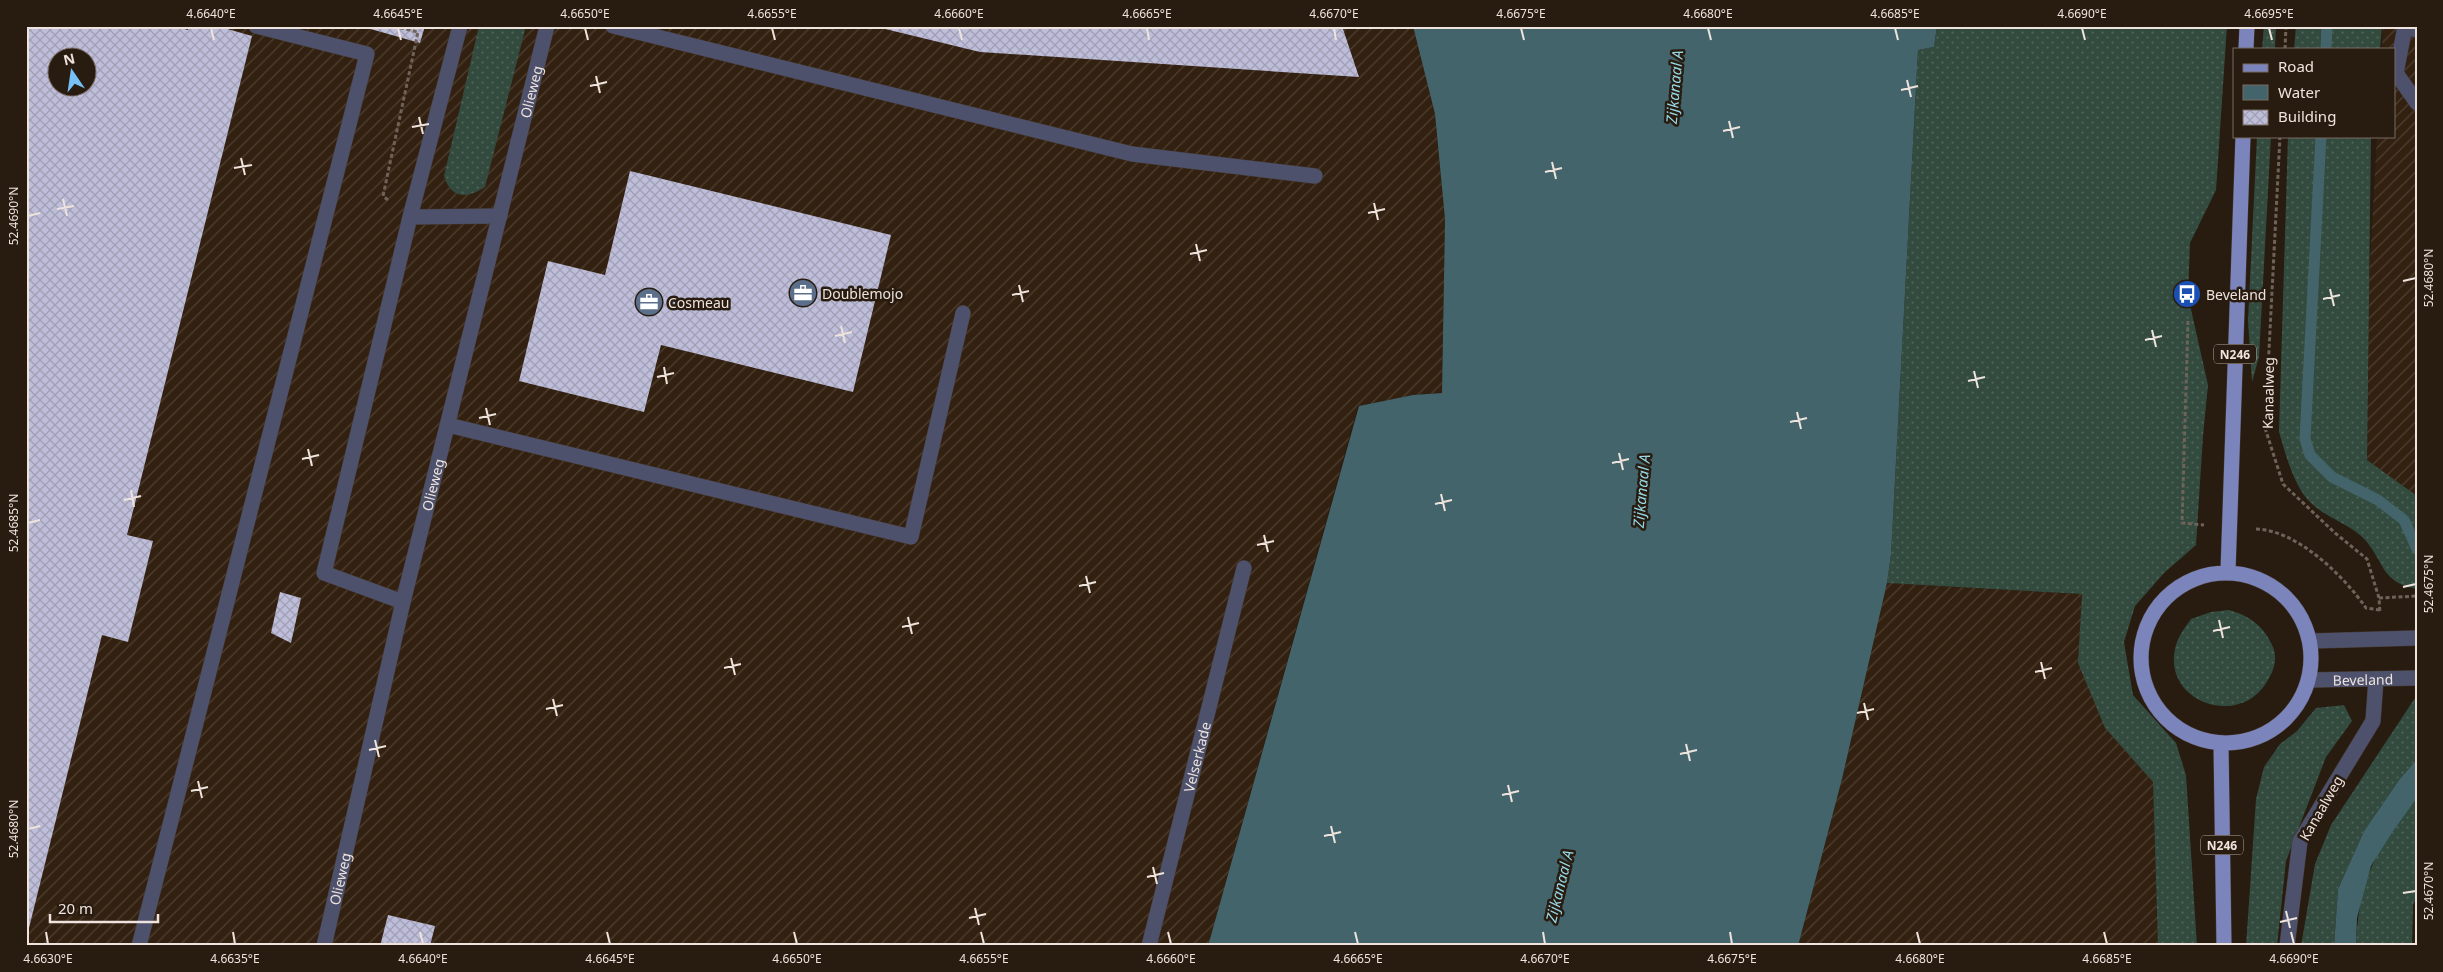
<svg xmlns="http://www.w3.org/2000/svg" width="2443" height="972" viewBox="0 0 2443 972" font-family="'Noto Sans',sans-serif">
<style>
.industrial{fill:url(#industrial-furrows);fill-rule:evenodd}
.grass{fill:url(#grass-dots)}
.water{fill:#43646b}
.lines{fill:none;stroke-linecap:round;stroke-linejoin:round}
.stream{stroke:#43646b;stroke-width:11}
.building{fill:url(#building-cross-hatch);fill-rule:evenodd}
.lane-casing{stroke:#44372d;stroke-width:16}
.street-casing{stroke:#44372d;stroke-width:16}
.primary-casing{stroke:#44372d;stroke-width:16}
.path{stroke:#6f6359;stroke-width:3;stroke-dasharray:4 2.5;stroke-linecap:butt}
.lane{stroke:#4d516c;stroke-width:15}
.street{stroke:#4d516c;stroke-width:15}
.primary{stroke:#7c84bc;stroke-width:15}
.ticks{fill:none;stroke:#eee4dd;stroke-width:2}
.labels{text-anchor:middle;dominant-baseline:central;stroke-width:5;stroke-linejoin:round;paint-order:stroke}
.shield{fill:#281b10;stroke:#b3a8a0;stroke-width:1}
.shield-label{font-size:12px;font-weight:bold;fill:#eee4dd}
.street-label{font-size:14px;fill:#eee4dd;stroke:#281b10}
.poi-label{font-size:14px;fill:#eee4dd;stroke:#281b10;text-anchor:start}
.water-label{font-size:15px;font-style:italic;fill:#94d7e6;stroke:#281b10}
.neatline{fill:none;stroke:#eee4dd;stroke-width:2}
.ticks-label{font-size:12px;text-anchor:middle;fill:#eee4dd}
</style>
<defs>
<pattern id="industrial-furrows" width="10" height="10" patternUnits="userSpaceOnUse" patternTransform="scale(1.25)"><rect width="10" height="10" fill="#322010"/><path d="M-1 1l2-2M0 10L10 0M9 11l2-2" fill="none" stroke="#504032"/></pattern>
<pattern id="grass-dots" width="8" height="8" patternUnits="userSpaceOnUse" patternTransform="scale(1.25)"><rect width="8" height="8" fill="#324b3e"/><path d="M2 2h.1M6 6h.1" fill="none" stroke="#506559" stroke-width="1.8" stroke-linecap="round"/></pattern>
<pattern id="building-cross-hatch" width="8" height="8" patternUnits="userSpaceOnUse" patternTransform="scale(1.25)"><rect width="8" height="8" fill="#bebdda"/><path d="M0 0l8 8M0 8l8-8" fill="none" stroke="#a09fb4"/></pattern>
</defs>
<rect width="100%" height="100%" fill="#281b10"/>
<path class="industrial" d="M26,26h1387l22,88 10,105 -3,174 -29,2 -55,11 -150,540h-1182zM58,58h30v30h-30z
M2383,26h34v480l-58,-45 18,-325h17v-87h-12z
M1887,583l195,11 -3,69 26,65 48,54 5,164h-360l44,-167z"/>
<path class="grass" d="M479,26h47l-41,161c-18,12 -34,12 -41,-11z
M1937,26h290l-11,164 -26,53 -2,53 20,89 -5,51 -7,109 -32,28 -29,33 -11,36 9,53 43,48 10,32 11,171h-39l-5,-164 -48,-54 -27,-65 4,-69 -195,-11 4,-28 27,-505 16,-3z
M2264,26h12l-1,23h-13z
M2296,26h86l-2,23h-86z
M2257,136h14l-12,221 -7,25 -4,-61z
M2288,136h83l-4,324 50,36v93c-36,-7 -31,-24 -51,-48 -13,-16 -38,-22 -54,-37 -18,-16 -26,-49 -33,-72z
M2229,610c21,6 35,16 44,37 4,10 2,20 -3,29 -26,57 -114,26 -93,-34 3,-8 9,-16 14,-23l20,-7z
M2415,698h2v61l-18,21 -35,51 -26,58 -4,57h-33l14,-82 16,-39z
M2344,705l8,16 -26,36 -40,104 -9,85h-31l10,-147 8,-32 16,-23 17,-13 19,-23z
M2417,798v98l-4,9 -1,41h-56c1,-26 5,-56 16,-80 11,-25 29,-47 45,-68z"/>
<path class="water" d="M1413,26h524l-3,21 -16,3 -27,505 -4,28 -45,196 -44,167h-590l151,-540 54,-11 29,-2 3,-174 -10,-105z
M2417,759v39l-24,33 -22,35 -14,52 -1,28h-22l4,-57 26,-58 35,-51z"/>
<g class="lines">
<path class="stream" d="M2326,49l1,-23
M2321,136l-16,303 5,16 22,22 46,23 26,20 13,29"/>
</g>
<path class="building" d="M26,26h148l14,4 1,-4h28l35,10 -125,499 26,6 -25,101 -26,-7 -75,301zM58,58h30v30h-30z
M360,26h65l-5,17z
M1342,26l17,51 -379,-25 -103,-25z
M630,171l261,64 -38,157 -192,-47 -17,67 -125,-31 29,-120 57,14z
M280,592l21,6 -10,45 -20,-10z
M388,915l47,11 -5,20h-50z"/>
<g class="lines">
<defs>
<path id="lane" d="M613,26l519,128 183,22
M2417,30l-12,-3 -9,46 21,30
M410,217l90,-1
M448,425l463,112 52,-224
M403,602l-79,-29 86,-356 50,-191
M139,946l228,-892 -111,-28"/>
<g id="street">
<path d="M2311,641l106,-3"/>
<path id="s1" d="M2309,680l108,-2"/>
<path id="s2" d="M324,946l79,-344 144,-576"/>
<path id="s3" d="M1149,946l95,-378"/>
<path d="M2287,946l13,-105 73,-120 3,-42"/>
</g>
<path id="primary" d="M2246,49l1,-23
M2228,571l15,-435
M2141 658a85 85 0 1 1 170 0a85 85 0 1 1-170 0Z
M2221,744l3,202"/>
</defs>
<use href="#lane" class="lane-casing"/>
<use href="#street" class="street-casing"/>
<use href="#primary" class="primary-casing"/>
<path class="path" d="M2285,49l1,-23
M2280,136l-15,292 18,56 52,49 32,26 12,39 1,15
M388,200l-5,-4 35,-164 -25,-6
M2188,321l-6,202 22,2
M2256,529c41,1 88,47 110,79l14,2
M2379,598l38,-2"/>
<use href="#lane" class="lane"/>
<use href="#street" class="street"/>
<use href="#primary" class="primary"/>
</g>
<path class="ticks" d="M211,28l3,12M398,28l3,12M585,28l3,12M772,28l3,12M959,28l3,12M1147,28l2,12M1334,28l2,12M1521,28l3,12M1708,28l3,12M1895,28l3,12M2082,28l3,12M2269,28l3,12M596,76l4,17M1907,80l4,17M590,86l17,-4M1901,90l17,-4M419,117l4,17M1729,121l4,17M412,127l17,-3M1723,131l17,-4M241,158l4,17M1552,162l4,17M234,168l18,-3M1545,172l17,-4M63,199l4,17M1374,203l4,17M57,209l17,-3M1368,213l17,-4M28,216l12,-3M1196,244l4,17M1190,254l17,-4M2403,281l13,-3M1019,285l4,17M2330,289l4,17M1012,295l17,-4M2323,299l17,-4M841,326l4,17M2152,330l4,17M835,336l17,-4M2145,340l17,-4M664,367l3,17M1974,371l4,17M657,377l17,-4M1968,381l17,-4M486,408l4,17M1797,412l4,17M479,418l17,-4M1790,422l17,-4M308,449l4,17M1619,453l4,17M302,459l17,-4M1612,463l17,-4M131,490l3,17M1441,494l4,17M124,500l17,-4M1435,504l17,-4M28,523l12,-3M1264,535l4,17M1257,545l17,-4M1086,576l4,17M1079,586l17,-4M2403,587l13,-3M908,617l4,17M2219,620l4,18M902,627l17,-4M2213,631l17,-4M731,658l4,17M2041,662l4,17M724,668l17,-4M2035,672l17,-4M553,699l4,17M1864,703l4,17M546,709l17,-4M1857,713l17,-4M375,740l4,17M1686,744l4,17M369,750l17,-4M1680,754l17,-4M198,781l4,17M1508,785l4,17M191,791l17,-4M1502,795l17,-4M1331,826l4,17M28,829l12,-3M1324,836l17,-4M1153,867l4,17M1147,877l17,-4M2403,893l13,-2M975,908l4,17M2286,911l4,17M969,918l17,-4M2280,922l17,-4M46,932l2,12M233,932l2,12M420,932l3,12M607,932l3,12M794,932l3,12M981,932l3,12M1168,932l3,12M1355,932l3,12M1543,932l2,12M1730,932l2,12M1917,932l3,12M2104,932l3,12M2291,932l3,12"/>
<defs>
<symbol id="office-disc" viewBox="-11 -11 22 22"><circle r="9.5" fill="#5c6f8a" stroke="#281b10"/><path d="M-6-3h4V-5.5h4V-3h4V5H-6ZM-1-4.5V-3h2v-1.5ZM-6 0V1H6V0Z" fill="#fff"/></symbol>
<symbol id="bus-disc" viewBox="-11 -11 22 22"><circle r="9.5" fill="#1a4fb4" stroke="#281b10"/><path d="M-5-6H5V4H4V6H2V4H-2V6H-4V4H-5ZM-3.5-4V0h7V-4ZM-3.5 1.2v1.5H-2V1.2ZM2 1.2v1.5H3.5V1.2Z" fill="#fff"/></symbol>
</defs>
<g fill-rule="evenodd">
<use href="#office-disc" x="787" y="277" width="32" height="32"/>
<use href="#bus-disc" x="2171" y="278" width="32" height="32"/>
<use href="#office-disc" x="633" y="286" width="32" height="32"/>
</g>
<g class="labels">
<g class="shield">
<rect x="2214" y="344.5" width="42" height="19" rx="4"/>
<rect x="2201" y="835.5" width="42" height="19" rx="4"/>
</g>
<g class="shield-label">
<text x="2235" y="354">N246</text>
<text x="2222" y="845">N246</text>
</g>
<g class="street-label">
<text stroke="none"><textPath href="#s2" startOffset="879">Olieweg</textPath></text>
<text transform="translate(2268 393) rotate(-89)">Kanaalweg</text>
<text stroke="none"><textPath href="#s2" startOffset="474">Olieweg</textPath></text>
<text stroke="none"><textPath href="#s1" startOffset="54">Beveland</textPath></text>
<text stroke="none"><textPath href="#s3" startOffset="195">Velserkade</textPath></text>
<text transform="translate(2321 808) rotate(-60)">Kanaalweg</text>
<text stroke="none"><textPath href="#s2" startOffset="69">Olieweg</textPath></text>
</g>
<g class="poi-label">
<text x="822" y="293">Doublemojo</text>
<text x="2206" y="294">Beveland</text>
<text x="668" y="302">Cosmeau</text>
</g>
<g class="water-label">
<text transform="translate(1674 87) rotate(-85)">Zijkanaal A</text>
<text transform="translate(1641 491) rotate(-85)">Zijkanaal A</text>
<text transform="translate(1559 886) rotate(-76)">Zijkanaal A</text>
</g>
</g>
<rect width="2443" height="972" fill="none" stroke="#281b10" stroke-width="55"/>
<rect x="2233" y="48" width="162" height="90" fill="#281b10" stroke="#776b62"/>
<rect x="2243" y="64" width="25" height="8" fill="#7c84bc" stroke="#776b62"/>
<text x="2278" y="72" font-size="15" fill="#eee4dd">Road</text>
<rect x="2243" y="85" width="25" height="15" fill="#43646b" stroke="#776b62"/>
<text x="2278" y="98" font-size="15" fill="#eee4dd">Water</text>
<rect x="2243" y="110" width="25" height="15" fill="url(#building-cross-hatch)" stroke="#776b62"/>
<text x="2278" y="122" font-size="15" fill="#eee4dd">Building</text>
<g transform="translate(72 72) rotate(347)"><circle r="24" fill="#281b10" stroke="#776b62"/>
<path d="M0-4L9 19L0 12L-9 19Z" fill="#76c0f7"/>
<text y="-8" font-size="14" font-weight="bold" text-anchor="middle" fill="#eee4dd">N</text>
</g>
<path d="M50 914v8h108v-8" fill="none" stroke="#eee4dd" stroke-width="2.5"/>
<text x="58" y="914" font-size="15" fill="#eee4dd" stroke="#281b10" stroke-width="4" paint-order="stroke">20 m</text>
<rect x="28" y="28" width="2388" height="916" class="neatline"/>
<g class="ticks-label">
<text x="211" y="18">4.6640°E</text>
<text x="398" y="18">4.6645°E</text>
<text x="585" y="18">4.6650°E</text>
<text x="772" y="18">4.6655°E</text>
<text x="959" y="18">4.6660°E</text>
<text x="1147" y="18">4.6665°E</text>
<text x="1334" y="18">4.6670°E</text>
<text x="1521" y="18">4.6675°E</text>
<text x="1708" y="18">4.6680°E</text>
<text x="1895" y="18">4.6685°E</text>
<text x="2082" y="18">4.6690°E</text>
<text x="2269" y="18">4.6695°E</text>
<text transform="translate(14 216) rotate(-90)" y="4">52.4690°N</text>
<text transform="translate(2429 278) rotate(-90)" y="4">52.4680°N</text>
<text transform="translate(14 523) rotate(-90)" y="4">52.4685°N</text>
<text transform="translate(2429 584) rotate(-90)" y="4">52.4675°N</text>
<text transform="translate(14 829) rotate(-90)" y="4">52.4680°N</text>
<text transform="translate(2429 891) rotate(-90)" y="4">52.4670°N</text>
<text x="48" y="963">4.6630°E</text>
<text x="235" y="963">4.6635°E</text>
<text x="423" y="963">4.6640°E</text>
<text x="610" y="963">4.6645°E</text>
<text x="797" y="963">4.6650°E</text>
<text x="984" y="963">4.6655°E</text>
<text x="1171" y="963">4.6660°E</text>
<text x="1358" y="963">4.6665°E</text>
<text x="1545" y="963">4.6670°E</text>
<text x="1732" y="963">4.6675°E</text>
<text x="1920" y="963">4.6680°E</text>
<text x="2107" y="963">4.6685°E</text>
<text x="2294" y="963">4.6690°E</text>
</g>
</svg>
